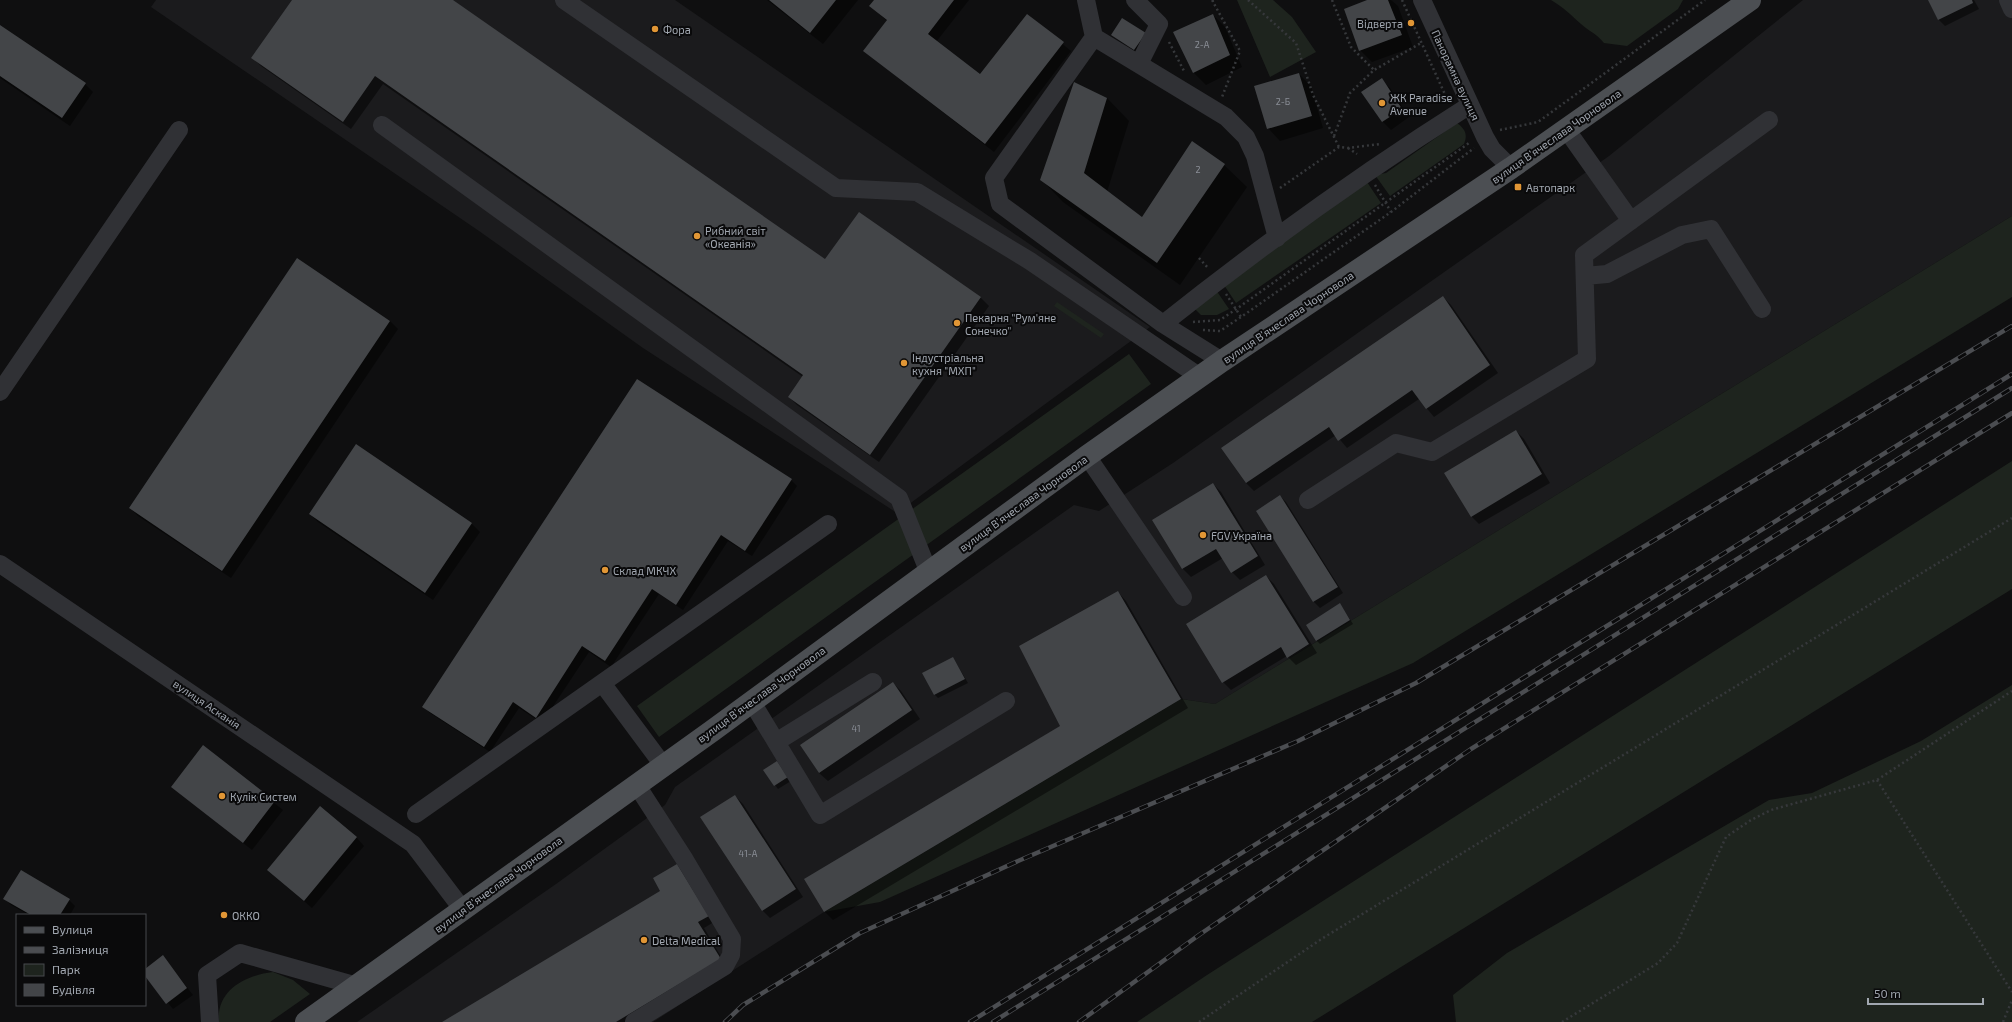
<svg xmlns="http://www.w3.org/2000/svg" width="2012" height="1022" viewBox="0 0 2012 1022" font-family="'Exo 2',sans-serif">
<style>
.built{fill:#1b1b1d}
.green{fill:#1e241e}
.shadow{fill:#0007}
.building{fill:#434548}
.lines{fill:none;stroke-linecap:round;stroke-linejoin:round}
.path{stroke:#36383b;stroke-width:2.5;stroke-dasharray:2 3;stroke-linecap:butt}
.minor{stroke:#303135;stroke-width:18}
.major{stroke:#4c4f53;stroke-width:22}
.rail-casing{stroke:#4b4d51;stroke-width:4.5}
.rail{stroke:#0a0a0b;stroke-width:3;stroke-dasharray:9;stroke-linecap:butt}
.poi-dot{fill:#e19635;stroke:#0a0a0b;stroke-width:1.5}
.labels{text-anchor:middle;dominant-baseline:central;stroke-width:4;stroke-linejoin:round;paint-order:stroke}
.number-label{font-size:9px;fill:#8a8e96}
.poi-label{font-size:11px;fill:#a1a7b0;stroke:#0a0a0b;text-anchor:start}
.street-label{font-size:11px;fill:#a1a7b0;stroke:#0a0a0b}
</style>
<rect width="100%" height="100%" fill="#0f0f10"/>
<path class="built" d="M156,0h519l475,327 -253,186 -254,-165 -164,-117 -328,-224z
M1803,0h209v216l-797,488 -34,-5 -357,213 -171,110h-296l199,-138 109,-79 10,-18 399,-282 25,6 74,-48 436,-307z"/>
<path class="green" d="M1237,0h36l19,17 24,35 -46,25z
M1551,0h132l-5,9 -51,37 -23,-3c-8,-10 -14,-11 -23,-19 -10,-9 -18,-17 -30,-24z
M1457,123c8,6 11,11 7,21l-74,52 -15,-21 11,-2z
M1367,182l14,21 -145,100 -14,-21z
M2012,216v81l-599,366 -533,239 -56,10 357,-213 34,5z
M1216,290l13,19 -12,6h-16l-9,-9z
M1057,302l47,32 -3,4 -47,-32z
M1129,354l22,30 -492,353 -22,-31z
M2012,461v128l-700,433h-175l70,-47z
M2012,685v337h-556l-3,-27 54,-42 262,-153 43,-7 109,-52z
M273,972l20,8 17,14 -40,28h-51c-3,-32 27,-47 54,-50z"/>
<path class="shadow" d="M293,0h159l374,261 33,-48 122,85 8,8 -110,156 -82,-57 -8,-8 14,-20 -420,-293 -32,45 -90,-63 -8,-8z
M767,0h91l-35,44z
M875,0h94l-33,42 44,34 47,-61 44,36 -77,101 -130,-101 23,-30 -16,-15z
M1370,0h21l7,6 15,41 -41,15 -12,-12z
M1929,0h45l5,9 -34,17 -6,-6z
M1213,15l12,12 17,40 -36,18 -12,-12z
M0,26l85,58 8,8 -23,34 -70,-48z
M1112,35l37,2 -11,16z
M1299,74l12,12 12,42 -43,13 -12,-13z
M1381,80l9,8 19,29 -18,13 -8,-8 -20,-30z
M1107,98l22,23 -22,71 36,26 81,-53 23,22 -67,98 -117,-83 -22,-23z
M297,260l93,61 8,8 -167,249 -93,-62 -8,-8z
M1443,297l8,8 47,68 -64,44 -15,-18 -72,49 -11,-13 -82,56 -8,-8z
M637,380l154,100 6,6 -45,70 -24,-15 -45,69 -24,-16 -48,73 -22,-15 -47,71 -23,-15 -29,44 -60,-39 -6,-6z
M1516,431l8,8 26,44 -71,41 -8,-8z
M356,446l116,78 8,8 -47,68 -115,-78 -8,-8z
M1213,484l8,8 44,73 -25,15 -8,-8 -9,-14 -32,19 -8,-8 -29,-49z
M1280,496l6,6 57,91 -23,15 -6,-6 -57,-91z
M1266,576l8,8 43,69 -21,12 -9,-9 -56,34 -8,-8z
M1118,592l8,9 62,107 -355,212 -8,-8 -19,-33 255,-153z
M1340,604l13,20 -33,20 -4,-4z
M953,658l15,25 -30,15 -4,-4z
M893,683l8,8 19,28 -92,62 -9,-8 -18,-27z
M203,747l80,63 -31,40 -80,-63z
M777,762l14,19 -13,8 -3,-4z
M735,796l8,8 60,93 -33,21 -8,-8z
M356,837l8,9 -52,62 -44,-38z
M677,865l37,57 -10,6 22,37 -94,57h-188l218,-131z
M5,899l64,1 6,6 -5,9h-41l-18,-10z
M168,963l25,32 -20,14 -28,-35v-4z"/>
<path class="building" d="M292,0h161l372,259 34,-47 122,85 -111,158 -82,-58 15,-22 -428,-299 -32,46 -92,-64z
M769,0h67l-26,33z
M874,0h80l-26,34 52,40 47,-60 37,28 -79,102 -122,-93 24,-31 -18,-14z
M1367,0h21l14,35 -43,16 -15,-42z
M1928,0h44l1,3 -35,17z
M1213,14l17,41 -37,18 -20,-41z
M1122,18l24,15 -12,17 -23,-15z
M0,25l86,58 -24,35 -62,-42z
M1299,73l13,43 -45,13 -13,-43z
M1382,78l20,31 -20,13 -21,-30z
M1074,82l33,16 -23,75 58,44 50,-76 33,23 -68,99 -117,-83z
M297,258l93,63 -168,250 -93,-63z
M1443,296l47,69 -64,44 -14,-19 -74,51 -9,-14 -83,56 -25,-35z
M637,379l155,100 -47,72 -24,-16 -45,70 -24,-16 -47,72 -23,-15 -46,72 -23,-16 -29,45 -62,-40z
M1516,430l26,44 -71,43 -27,-44z
M356,444l116,79 -47,70 -116,-79z
M1213,483l45,73 -27,17 -15,-24 -34,20 -30,-49z
M1280,495l58,92 -25,15 -57,-91z
M1266,575l43,69 -22,14 -6,-11 -59,36 -36,-59z
M1118,591l63,108 -357,213 -20,-33 256,-153 -41,-80z
M1340,603l10,17 -34,21 -10,-16z
M953,657l12,22 -31,16 -12,-22z
M893,682l19,28 -93,63 -19,-28z
M203,745l72,56 -32,42 -72,-56z
M777,761l11,16 -14,9 -11,-16z
M735,795l61,94 -34,22 -62,-94z
M320,806l37,31 -53,64 -37,-31z
M677,864l32,52 -11,6 23,37 -105,63h-174l218,-131 -7,-13z
M21,870l49,29 -10,16h-29l-28,-16z
M163,955l24,33 -21,16 -21,-28v-7z"/>
<g class="lines">
<path class="path" d="M1212,0l28,51 -18,46
M1248,0l48,43 17,52 26,52
M1332,0l19,47 23,23
M1402,0l46,101
M1212,1l5,-1
M1169,42l15,29
M1500,130l38,-8 167,-122
M1334,136l16,-43 24,-23 47,-27
M1348,148l9,6
M1375,185l16,27
M1280,188l59,-41 9,1 32,-4
M1199,258l9,10
M1226,294l15,23
M1193,322l27,-2 15,-10 234,-167
M1203,330l17,1 21,-14 150,-105 83,-64
M1877,780l135,212
M1199,1022l124,-84 689,-420
M1562,1022l96,-59 19,-20 49,-106 25,-17 20,-10 106,-30 135,-89
M2003,1022l9,-22"/>
<path class="minor" d="M564,0l272,188 81,4 113,69 170,116
M1086,0l8,37 132,80 20,20 9,19 22,82
M1135,0l24,24 -20,40
M1422,0l63,137 7,12 19,19
M2008,0l4,9
M1094,37l-100,141 6,26 163,120
M382,125l517,373 30,75
M1566,129l65,92
M1585,276l22,-2 75,-39 29,-6 51,80
M1222,361l-59,-37c98,-78 201,-152 307,-219
M0,392l179,-262
M1087,456l96,141
M1308,500l88,-57 36,9 155,-93 -3,-104 185,-135
M0,564l413,280 50,66
M602,683l61,82
M752,702l68,113 186,-114
M776,742l97,-60
M416,814l412,-290
M210,1022l-3,-47 33,-22 117,33
M634,1022l91,-56 6,-11 1,-16 -47,-79 -49,-76"/>
<path class="major" d="M306,1022l406,-291 375,-275 135,-95 289,-193 239,-168"/>
<defs>
<path id="rail" d="M725,1022l18,-17 117,-72 158,-72 280,-120 118,-58 596,-357
M970,1022l1042,-648
M993,1022l1019,-634
M1079,1022l120,-87 272,-186 541,-336"/>
</defs>
<use href="#rail" class="rail-casing"/>
<use href="#rail" class="rail"/>
</g>
<g class="poi-dot">
<circle cx="1411" cy="23" r="4"/>
<circle cx="655" cy="29" r="4"/>
<circle cx="1382" cy="103" r="4"/>
<rect x="1514" y="183" width="8" height="8" rx="2"/>
<circle cx="697" cy="236" r="4"/>
<circle cx="957" cy="323" r="4"/>
<circle cx="904" cy="363" r="4"/>
<circle cx="1203" cy="535" r="4"/>
<circle cx="605" cy="570" r="4"/>
<circle cx="222" cy="796" r="4"/>
<circle cx="224" cy="915" r="4"/>
<circle cx="644" cy="940" r="4"/>
</g>
<g class="labels">
<g class="number-label">
<text x="1202" y="44">2-А</text>
<text x="1283" y="101">2-Б</text>
<text x="1198" y="169">2</text>
<text x="856" y="728">41</text>
<text x="748" y="853">41-А</text>
</g>
<g class="poi-label">
<text x="1403" y="23" text-anchor="end">Відверта</text>
<text x="663" y="29">Фора</text>
<text x="1390" y="97">ЖК Paradise<tspan x="1390" dy="13">Avenue</tspan></text>
<text x="1526" y="187">Автопарк</text>
<text x="705" y="230">Рибний світ<tspan x="705" dy="13">«Океанія»</tspan></text>
<text x="965" y="317">Пекарня "Рум'яне<tspan x="965" dy="13">Сонечко"</tspan></text>
<text x="912" y="357">Індустріальна<tspan x="912" dy="13">кухня "МХП"</tspan></text>
<text x="1211" y="535">FGV Україна</text>
<text x="613" y="570">Склад МКЧХ</text>
<text x="230" y="796">Кулік Систем</text>
<text x="232" y="915">ОККО</text>
<text x="652" y="940">Delta Medical</text>
</g>
<g class="street-label">
<text transform="translate(1456 75) rotate(65)">Панорамна вулиця</text>
<text transform="translate(1556 136) rotate(-35)">вулиця Вʼячеслава Чорновола</text>
<text transform="translate(1288 317) rotate(-34)">вулиця Вʼячеслава Чорновола</text>
<text transform="translate(1023 503) rotate(-36)">вулиця Вʼячеслава Чорновола</text>
<text transform="translate(761 694) rotate(-36)">вулиця Вʼячеслава Чорновола</text>
<text transform="translate(207 704) rotate(34)">вулиця Асканія</text>
<text transform="translate(498 884) rotate(-36)">вулиця Вʼячеслава Чорновола</text>
</g>
</g>
<rect x="16" y="914" width="130" height="92" fill="#0a0a0b" stroke="#46494d"/>
<rect x="24" y="927" width="20" height="6" fill="#4c4f53" stroke="#46494d"/>
<text x="52" y="934" font-size="12" fill="#a1a7b0">Вулиця</text>
<rect x="24" y="947" width="20" height="6" fill="#4b4d51" stroke="#46494d"/>
<text x="52" y="954" font-size="12" fill="#a1a7b0">Залізниця</text>
<rect x="24" y="964" width="20" height="12" fill="#1e241e" stroke="#46494d"/>
<text x="52" y="974" font-size="12" fill="#a1a7b0">Парк</text>
<rect x="24" y="984" width="20" height="12" fill="#434548" stroke="#46494d"/>
<text x="52" y="994" font-size="12" fill="#a1a7b0">Будівля</text>
<path d="M1868 998v6h115v-6" fill="none" stroke="#a1a7b0" stroke-width="2"/>
<text x="1874" y="998" font-size="12" fill="#a1a7b0" stroke="#0a0a0b" stroke-width="3" paint-order="stroke">50 m</text>
</svg>
